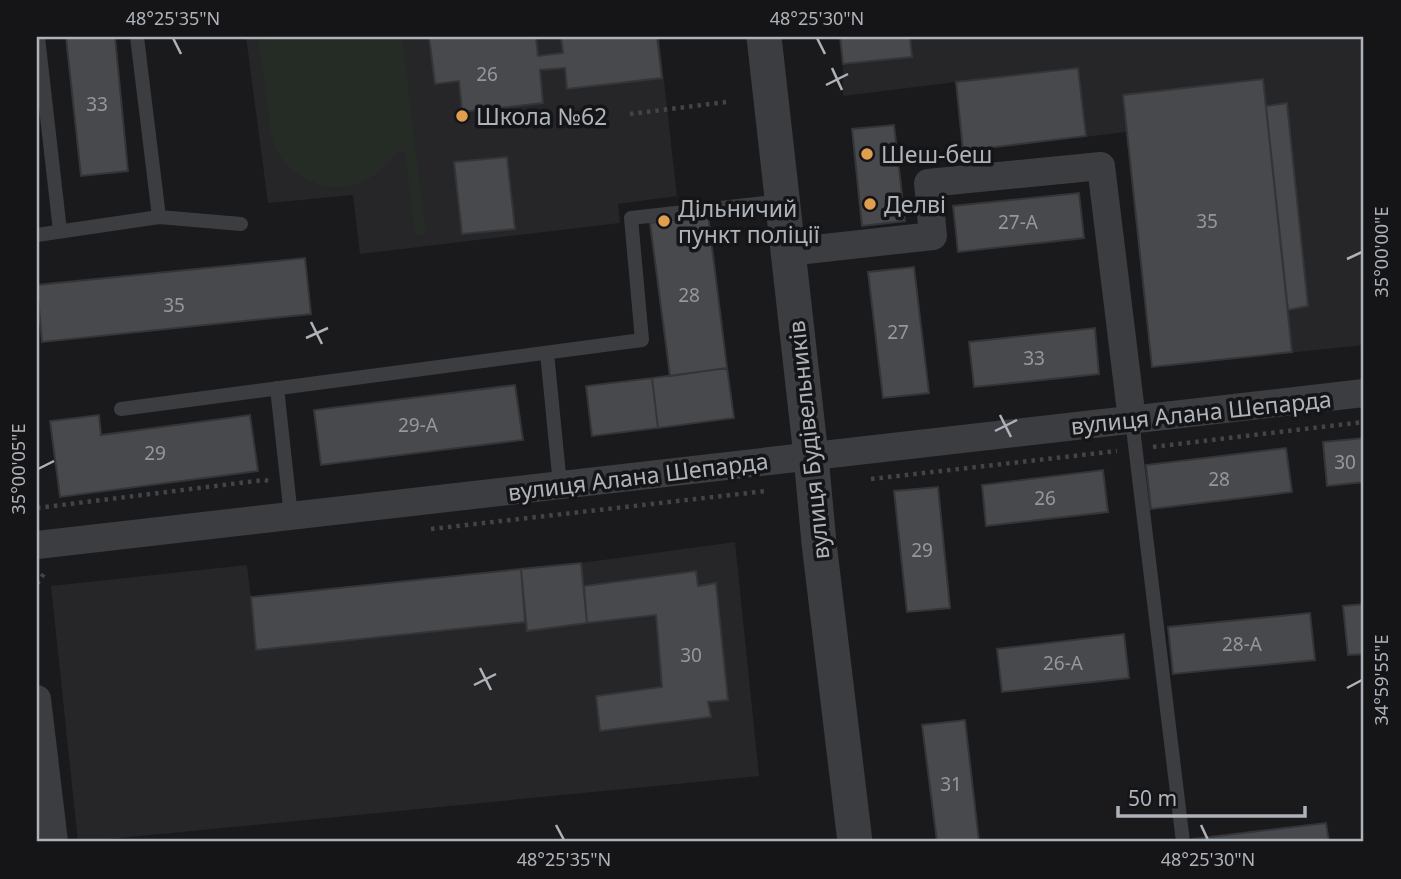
<svg xmlns="http://www.w3.org/2000/svg" width="1401" height="879" viewBox="0 0 1401 879" font-family="'Noto Sans',sans-serif">
<style>
.built{fill:#262629}
.green{fill:#242c25}
.building{fill:#47494c;stroke:#343538;stroke-width:2}
.lines{fill:none;stroke-linecap:round;stroke-linejoin:round}
.path{stroke:#424448;stroke-width:4.5;stroke-dasharray:3.5 5;stroke-linecap:butt}
.service{stroke:#3b3d41;stroke-width:14}
.minor{stroke:#3b3d41;stroke-width:28}
.tertiary{stroke:#3b3d41;stroke-width:35}
.ticks{fill:none;stroke:#aeb3ba;stroke-width:2.5}
.poi-dot{fill:#e09f4e;stroke:#151517;stroke-width:2.5}
.labels{text-anchor:middle;dominant-baseline:central;stroke-width:7;stroke-linejoin:round;paint-order:stroke}
.number-label{font-size:19px;fill:#94989e}
.poi-label{font-size:23px;fill:#aeb3ba;stroke:#151517;text-anchor:start}
.street-label{font-size:23px;fill:#aeb3ba;stroke:#151517}
.neatline{fill:none;stroke:#aeb3ba;stroke-width:2.5}
.ticks-label{font-size:18px;text-anchor:middle;fill:#aeb3ba}
</style>
<rect width="100%" height="100%" fill="#1a1a1c"/>
<path class="built" d="M246,37h413l18,159 -59,8 2,19 -260,31 -7,-59 -85,8z
M840,37h524v308l-212,22 -26,-235 -163,19 -7,-69 -113,14v-32z
M735,542l24,234 -681,66 -27,-256 196,-21 10,85 268,-28 -4,-53 60,-6z"/>
<path class="green" d="M258,37h144l24,197 -11,2 -10,-85h-7c-14,20 -36,37 -62,36 -27,-1 -54,-18 -62,-44 -5,-13 -5,-29 -7,-42 -3,-22 -6,-43 -9,-64z"/>
<path class="building" d="M66,37h49l13,134 -47,5z
M429,37h107l2,19 25,-3 -2,-15 96,-1 5,41 -95,11 -2,-21 -25,2 3,33 -81,9 -3,-31 -24,3z
M840,37h70l2,20 -69,7z
M1078,68l8,68 -123,15 -7,-69z
M1263,79l29,273 -140,15 -29,-272z
M1287,103l21,203 -20,4 -22,-204z
M894,125l11,96 -43,5 -10,-97z
M507,157l8,72 -53,5 -8,-72z
M1079,193l5,45 -126,14 -5,-46z
M708,215l19,153 -57,8 -20,-153z
M305,258l6,56 -269,28 -5,-57z
M914,267l15,126 -46,5 -15,-126z
M1095,328l4,46 -125,13 -5,-45z
M727,368l7,50 -76,10 -6,-50z
M652,378l6,50 -66,8 -6,-50z
M515,385l8,55 -202,25 -7,-55z
M99,415l2,20 149,-20 8,56 -198,26 -10,-76z
M1364,438v44l-37,4 -4,-44z
M1286,448l6,44 -141,17 -5,-44z
M1103,470l5,42 -122,14 -4,-41z
M938,487l12,121 -43,4 -13,-121z
M581,563l6,60 -60,8 -6,-62z
M521,569l4,53 -269,28 -5,-53z
M696,571l2,15 18,-3 12,117 -20,2 3,15 -111,14 -4,-35 66,-9 -6,-72 -69,8 -3,-37z
M1364,604v50l-16,1 -5,-49z
M1310,613l5,47 -142,14 -5,-47z
M1124,634l5,44 -127,14 -5,-43z
M965,720l14,122h-42l-15,-117z
M1326,823l3,19h-136l-1,-3z"/>
<g class="lines">
<path class="path" d="M630,114l96,-12
M1153,447l211,-25
M871,479l246,-28
M37,508l227,-28 5,1
M431,529l335,-38
M37,584l8,-12h2"/>
<path class="service" d="M38,37l22,194
M137,37l22,180
M37,235l122,-18 82,7
M547,353l13,132
M277,388l14,128
M121,409l521,-69 -11,-122 151,-17
M1132,420l51,422"/>
<path class="minor" d="M788,252l145,-16 -5,-53 173,-17 31,254
M37,545l1327,-152
M37,699l17,143"/>
<path class="tertiary" d="M764,37l47,419 8,87 36,299"/>
</g>
<path class="ticks" d="M173,38l8,16M817,38l8,16M832,68l10,22M826,85l22,-11M1347,259l15,-7M311,322l11,22M306,338l22,-10M1000,415l11,22M995,431l22,-11M38,469l16,-8M480,668l11,22M474,685l22,-11M1347,688l15,-8M556,825l8,15M1201,825l7,15"/>
<g class="poi-dot">
<circle cx="462" cy="116" r="7"/>
<circle cx="867" cy="154" r="7"/>
<circle cx="870" cy="204" r="7"/>
<circle cx="664" cy="221" r="7"/>
</g>
<g class="labels">
<g class="number-label">
<text x="487" y="74">26</text>
<text x="97" y="104">33</text>
<text x="1207" y="221">35</text>
<text x="1018" y="222">27-А</text>
<text x="689" y="295">28</text>
<text x="174" y="305">35</text>
<text x="898" y="332">27</text>
<text x="1034" y="358">33</text>
<text x="418" y="425">29-А</text>
<text x="155" y="453">29</text>
<text x="1345" y="462">30</text>
<text x="1219" y="479">28</text>
<text x="1045" y="498">26</text>
<text x="922" y="550">29</text>
<text x="1242" y="644">28-А</text>
<text x="691" y="655">30</text>
<text x="1063" y="663">26-А</text>
<text x="951" y="784">31</text>
</g>
<g class="poi-label">
<text x="476" y="116">Школа №62</text>
<text x="881" y="154">Шеш-беш</text>
<text x="884" y="204">Делві</text>
<text x="678" y="208">Дільничий<tspan x="678" dy="26">пункт поліції</tspan></text>
</g>
<g class="street-label">
<text transform="translate(1201 412) rotate(-6)">вулиця Алана Шепарда</text>
<text transform="translate(808 440) rotate(-96)">вулиця Будівельників</text>
<text transform="translate(638 476) rotate(-7)">вулиця Алана Шепарда</text>
</g>
</g>
<rect width="1401" height="879" fill="none" stroke="#151517" stroke-width="77"/>
<path d="M1118 806v10h187v-10" fill="none" stroke="#aeb3ba" stroke-width="3.5"/>
<text x="1128" y="806" font-size="21" fill="#aeb3ba" stroke="#151517" stroke-width="5" paint-order="stroke">50 m</text>
<rect x="38" y="38" width="1324" height="802" class="neatline"/>
<g class="ticks-label">
<text x="173" y="25">48°25'35"N</text>
<text x="817" y="25">48°25'30"N</text>
<text transform="translate(1382 252) rotate(-90)" y="6">35°00'00"E</text>
<text transform="translate(19 469) rotate(-90)" y="6">35°00'05"E</text>
<text transform="translate(1382 680) rotate(-90)" y="6">34°59'55"E</text>
<text x="564" y="866">48°25'35"N</text>
<text x="1208" y="866">48°25'30"N</text>
</g>
</svg>
